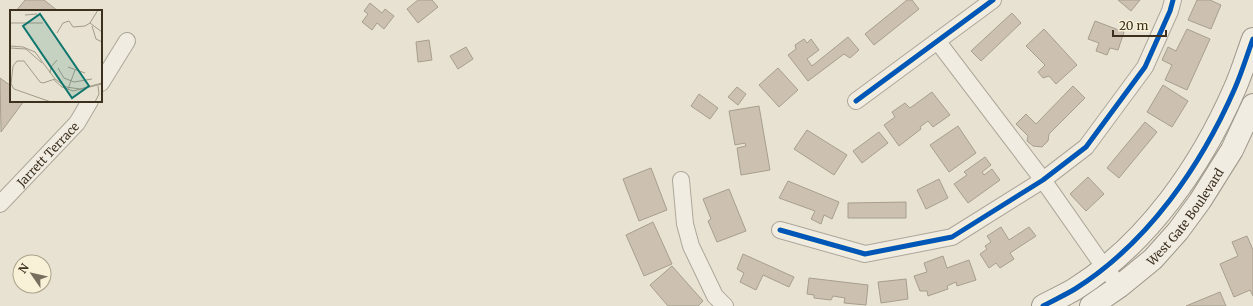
<svg xmlns="http://www.w3.org/2000/svg" width="1253" height="306" viewBox="0 0 1253 306" font-family="Merriweather,serif">
<style>
.building{fill:#ccc1b1;stroke:#a89e8f}
.lines{fill:none;stroke-linecap:round;stroke-linejoin:round}
.street-casing{stroke:#ada799;stroke-width:18}
.secondary-casing{stroke:#9d9689;stroke-width:24}
.street{stroke:#f0ece2;stroke-width:16}
.secondary{stroke:#f0ece2;stroke-width:22}
.cycleway-casing{stroke:#f8f1d7;stroke-width:8}
.cycleway{stroke:#0057b8;stroke-width:5}
.labels{text-anchor:middle;dominant-baseline:central;stroke-width:3;stroke-linejoin:round;paint-order:stroke}
.street-label{font-size:12px;fill:#3d301f;stroke:#f8f1d7}
.inset-road{fill:none;stroke:#a39b8a;stroke-width:1}
.view{fill:#0f766e;fill-opacity:0.15;stroke:#0f766e;stroke-width:2}
.inset-edge{fill:none;stroke:#3d301f;stroke-width:2}
</style>
<rect width="100%" height="100%" fill="#e7e2d1"/>
<path class="building" d="M25,0h19l14,11h-42z
M418,0h14l6,7 -20,16 -11,-14z
M907,0h5l7,9 -45,36 -9,-11z
M1118,0h22l-9,11z
M1197,0h13l11,5 -10,24 -23,-9z
M370,3l12,10 3,-4 9,7 -10,13 -7,-6 -5,7 -10,-8 6,-8 -4,-3z
M1012,13l9,10 -40,38 -10,-10z
M1095,21l29,11 -6,18 -8,-2 -3,7 -11,-4 3,-8 -11,-4z
M1044,29l33,36 -21,19 -7,-8 -6,2 -5,-6 7,-7 -19,-19z
M1187,29l23,10 -23,51 -22,-10 7,-15 -10,-5 6,-13 8,4z
M848,37l11,13 -9,8 -6,-4 -36,27 -20,-26 8,-6 -1,-4 9,-6 3,4 4,-4 8,11 -12,9 5,7z
M429,40l3,20 -14,2 -2,-20z
M466,47l7,12 -15,10 -8,-13z
M778,68l20,22 -19,17 -20,-22z
M0,78l11,8v15h13l-23,31z
M1163,85l25,16 -16,26 -25,-15z
M1073,86l12,12 -36,36 -1,7 -6,6 -9,-1 -6,-5 1,-5 -12,-12 10,-10 10,10z
M737,87l9,7 -8,11 -10,-8z
M932,92l18,23 -17,12 -5,-6 -8,6 1,2 -22,17 -15,-21 11,-8 -3,-5 13,-9 5,5z
M699,94l19,14 -8,11 -19,-13z
M759,106l11,64 -29,5 -4,-27 9,-2 -1,-3 -10,2 -6,-34z
M1145,122l12,10 -38,46 -12,-10z
M958,126l18,27 -27,19 -19,-27z
M807,130l40,25 -13,20 -40,-26z
M879,132l9,11 -26,20 -9,-12z
M985,157l6,8 -9,7 2,3 8,-6 8,11 -32,23 -14,-19 13,-9 -3,-3z
M651,168l16,42 -28,11 -16,-42z
M1088,177l16,17 -18,17 -16,-17z
M939,179l9,19 -22,11 -9,-19z
M788,181l51,21 -7,17 -8,-4 -3,9 -10,-5 4,-8 -36,-13z
M729,189l17,42 -29,11 -9,-21 3,-2 -8,-20z
M906,202v16h-58v-15z
M653,222l19,42 -28,12 -18,-41z
M1001,227l8,13 20,-13 7,9 -26,17 4,6 -14,9 -4,-5 -7,5 -9,-14 7,-5 -2,-3 6,-4 -4,-6z
M1247,236l6,14v46l-3,-6 -16,7 -14,-33 18,-8 -6,-14z
M743,254l51,23 -5,10 -26,-12 -7,15 -16,-8 4,-9 -7,-4z
M943,256l4,12 22,-8 7,20 -19,6 -1,-4 -9,4 1,3 -20,7 -1,-5h-7l-6,-15 13,-4 -3,-9z
M672,266l31,35 -5,5h-30l-18,-21z
M809,278l59,7 -2,20 -22,-2 1,-5 -12,-2 -2,4 -17,-2v-3l-7,-1z
M906,279l2,20 -27,4 -3,-21z
M1220,292l6,14h-40z"/>
<g class="lines">
<defs>
<g id="street">
<path d="M938,42l105,138 61,87 16,19"/>
<path d="M101,83l26,-42"/>
<path d="M856,101l137,-101"/>
<path d="M681,180l4,44 6,22 24,50 10,10"/>
<path id="s1" d="M0,204l77,-81 13,-22"/>
<path d="M780,230l85,24 87,-17 91,-57 43,-33 59,-80 25,-56 3,-11"/>
</g>
<g id="secondary">
<path d="M1043,306c11,-6 22,-11 32,-17 73,-46 126,-123 160,-201 7,-16 12,-33 18,-49"/>
<path id="s2" d="M1091,306l29,-20 33,-27 25,-28 22,-30 32,-51 21,-45"/>
</g>
</defs>
<use href="#street" class="street-casing"/>
<use href="#secondary" class="secondary-casing"/>
<use href="#street" class="street"/>
<use href="#secondary" class="secondary"/>
<defs>
<path id="cycleway" d="M856,101l137,-101
M780,230l85,24 87,-17 91,-57 43,-33 59,-80 25,-56 3,-11
M1043,306c11,-6 22,-11 32,-17 73,-46 126,-123 160,-201 7,-16 12,-33 18,-49"/>
</defs>
<use href="#cycleway" class="cycleway-casing"/>
<use href="#cycleway" class="cycleway"/>
</g>
<g class="labels">
<g class="street-label">
<text stroke="none"><textPath href="#s1" startOffset="69">Jarrett Terrace</textPath></text>
<text stroke="none"><textPath href="#s2" startOffset="131">West Gate Boulevard</textPath></text>
</g>
</g>
<g transform="translate(10 10)">
<rect width="92" height="92" fill="#e7e2d1"/>
<path class="inset-road" d="M15,5l12,-1M59,11l4,6 12,-1 5,-3 8,-13M0,13h33M80,13l12,9M82,16l4,13 6,3M47,23l6,-10 6,-2M0,36l13,1 12,5 20,27 11,8 14,2 22,-6M0,38l16,1 16,14M58,57l17,6M48,58l6,10 10,4 18,-3M40,63l1,-6 6,-7M44,70l8,7 11,4 29,-7M58,79l7,-19M41,92l-37,-13 -3,-5 2,-18 4,-5h7l16,21 3,1 12,-4M85,92l4,-8 -1,-8"/>
<path class="view" d="M30,4l49,72 -17,12 -49,-72z"/>
<rect width="92" height="92" class="inset-edge"/>
</g>
<g transform="translate(32 274) rotate(304)"><circle r="19" fill="#f8f1d7" stroke="#ada48d"/>
<path d="M0-3L7 15L0 10L-7 15Z" fill="#786e5d"/>
<text y="-6" font-size="11" font-weight="bold" text-anchor="middle" fill="#3d301f">N</text>
</g>
<path d="M1113 30v6h53v-6" fill="none" stroke="#3d301f" stroke-width="2"/>
<text x="1119" y="30" font-size="12" fill="#3d301f" stroke="#f8f1d7" stroke-width="3" paint-order="stroke">20 m</text>
</svg>
